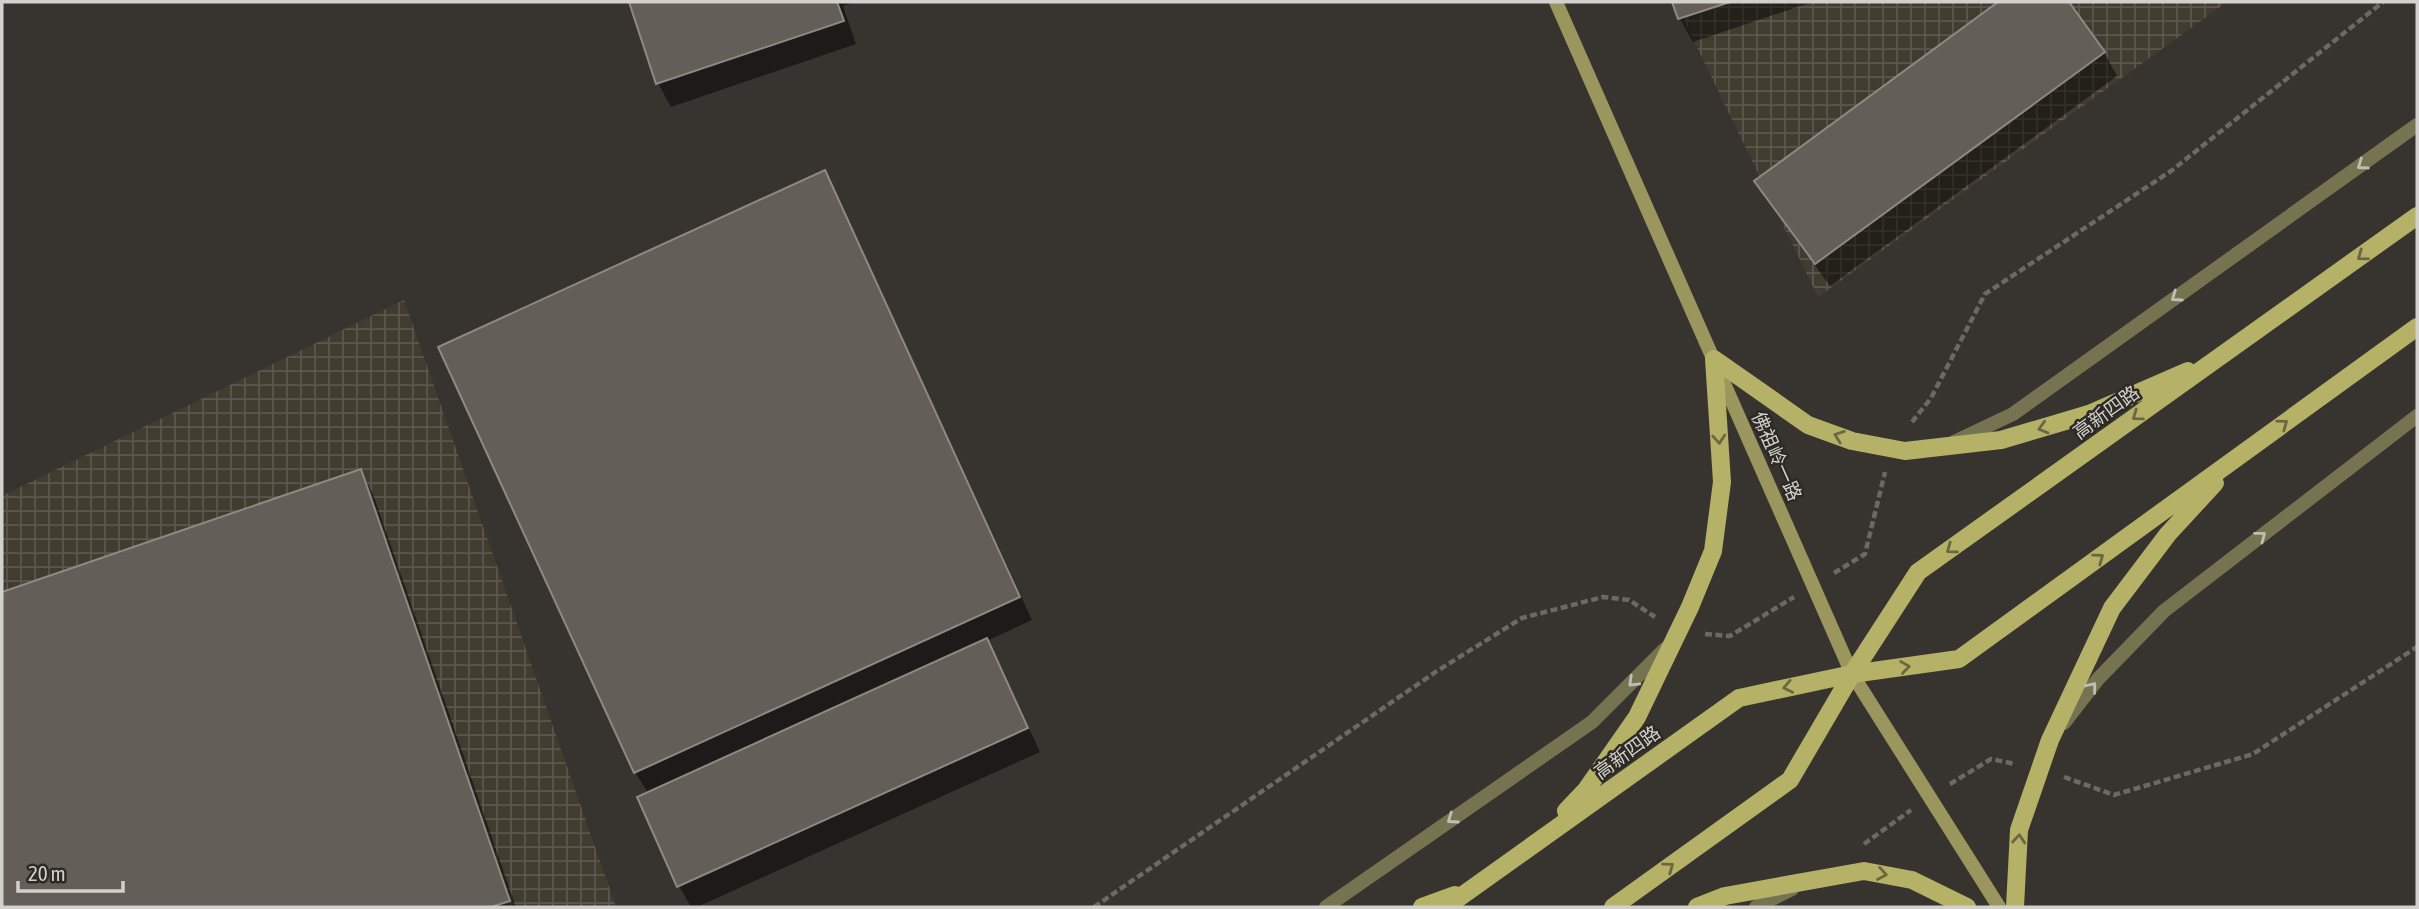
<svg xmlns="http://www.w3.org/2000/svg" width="2419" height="909" viewBox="0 0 2419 909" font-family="'Asap Condensed','Noto Sans SC',sans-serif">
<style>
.industrial{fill:url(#industrial-grid)}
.shadow{fill:#0007}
.building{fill:#635e58;stroke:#8e8983;stroke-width:2}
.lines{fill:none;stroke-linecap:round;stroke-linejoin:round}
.path{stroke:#6c6965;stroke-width:4.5;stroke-dasharray:7 3.5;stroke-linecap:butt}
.lane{stroke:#757350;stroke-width:14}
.secondary{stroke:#9a965d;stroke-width:14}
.primary{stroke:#b5b166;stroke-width:18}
.oneway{stroke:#c0beb4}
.oneway2{stroke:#6a6742}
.labels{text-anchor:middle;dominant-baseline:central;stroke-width:5;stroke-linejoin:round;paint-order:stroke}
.street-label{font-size:19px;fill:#d3d1cd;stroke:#2d2a25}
</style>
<defs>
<pattern id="industrial-grid" width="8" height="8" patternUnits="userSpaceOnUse" patternTransform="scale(1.75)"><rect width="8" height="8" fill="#413c30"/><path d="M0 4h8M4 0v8" fill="none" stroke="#5c574d"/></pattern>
</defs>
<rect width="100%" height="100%" fill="#37342f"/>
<path class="industrial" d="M1675,2h552l-409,295z
M404,300l212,607h-614v-411z"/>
<path class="shadow" d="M630,2h224l-11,4 13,38 -185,63 -13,-24z
M1674,2h138l-119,40 -13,-23z
M2001,2h66l37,50 13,24 -287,210 -60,-82 -14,-23z
M824,173l13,23 195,424 -45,21 12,22 41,89 -343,155h-6l-12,-21 -40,-89 9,-4 -13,-21z
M360,471l13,23 143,413h-514v-313z"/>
<path class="building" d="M629,2h208l7,19 -188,63z
M1672,2h58l-52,17z
M1998,2h71l36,50 -290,212 -61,-83z
M825,170l195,427 -386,176 -196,-426z
M361,469l149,432 -19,6h-489v-315z
M987,638l41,90 -351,159 -40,-90z"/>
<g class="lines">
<path class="path" d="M1912,422l19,-24 54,-104 186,-123 212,-169
M1834,573l31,-19 20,-82
M1705,634l25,2 64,-39
M2064,777l50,18 139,-41 164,-107
M1950,784l41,-25 24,5
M1864,844l47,-34
M1094,907l343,-236 85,-53 81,-21 26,3 26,17"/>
<path class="lane" d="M1954,442l59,-28 404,-289
M2064,723l34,-44 66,-68 253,-195
M1326,907l266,-185 73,-73
M1756,907l36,-18"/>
<path class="secondary" d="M1556,2l296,672 147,233"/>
<path class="primary" d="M1566,811l20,-21 51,-73 53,-110 23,-56 9,-69 -8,-123 94,66 44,16 53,10 96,-11 88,-26 99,-43
M1422,907l33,-12
M1446,907l293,-209 113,-24 66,-102 499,-356
M1613,907l177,-127 62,-106 107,-15 458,-332
M1697,907l28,-11 139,-25 48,9 55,27
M2015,907l4,-77 31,-90 62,-132 56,-74 47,-51"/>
</g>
<defs><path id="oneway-chevron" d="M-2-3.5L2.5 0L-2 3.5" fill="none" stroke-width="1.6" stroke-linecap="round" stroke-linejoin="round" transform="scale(1.75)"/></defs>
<g class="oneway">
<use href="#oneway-chevron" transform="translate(2362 165) rotate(145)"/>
<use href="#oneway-chevron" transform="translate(2176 297) rotate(145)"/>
<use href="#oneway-chevron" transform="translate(2261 536) rotate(-38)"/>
<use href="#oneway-chevron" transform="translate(1633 682) rotate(136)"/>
<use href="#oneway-chevron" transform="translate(2092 687) rotate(-51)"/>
<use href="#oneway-chevron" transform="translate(1452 819) rotate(145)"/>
</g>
<g class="oneway2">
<use href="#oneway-chevron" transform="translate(2362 256) rotate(144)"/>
<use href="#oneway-chevron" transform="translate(2137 416) rotate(144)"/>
<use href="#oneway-chevron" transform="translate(2283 424) rotate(-36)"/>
<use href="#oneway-chevron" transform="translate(2043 428) rotate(164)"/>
<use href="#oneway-chevron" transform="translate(1839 436) rotate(-160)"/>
<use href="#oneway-chevron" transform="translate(1719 439) rotate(86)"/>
<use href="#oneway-chevron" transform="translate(1951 549) rotate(144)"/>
<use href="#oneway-chevron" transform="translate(2099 558) rotate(-36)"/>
<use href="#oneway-chevron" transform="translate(1905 667) rotate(-8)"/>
<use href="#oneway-chevron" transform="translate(1788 687) rotate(168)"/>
<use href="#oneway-chevron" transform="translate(2019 839) rotate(-85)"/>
<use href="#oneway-chevron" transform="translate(1669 867) rotate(-36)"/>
<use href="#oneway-chevron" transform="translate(1882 874) rotate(10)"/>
</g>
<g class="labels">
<g class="street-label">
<text transform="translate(2106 412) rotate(-36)">高新四路</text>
<text transform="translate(1777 456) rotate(66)">佛祖岭一路</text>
<text transform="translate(1627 752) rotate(-36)">高新四路</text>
</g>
</g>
<rect width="2419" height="909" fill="none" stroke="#d3d1cd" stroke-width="7"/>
<path d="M18 881v10h105v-10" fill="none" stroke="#d3d1cd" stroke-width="3.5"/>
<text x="28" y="881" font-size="21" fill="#d3d1cd" stroke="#2d2a25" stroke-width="5" paint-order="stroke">20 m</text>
</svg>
